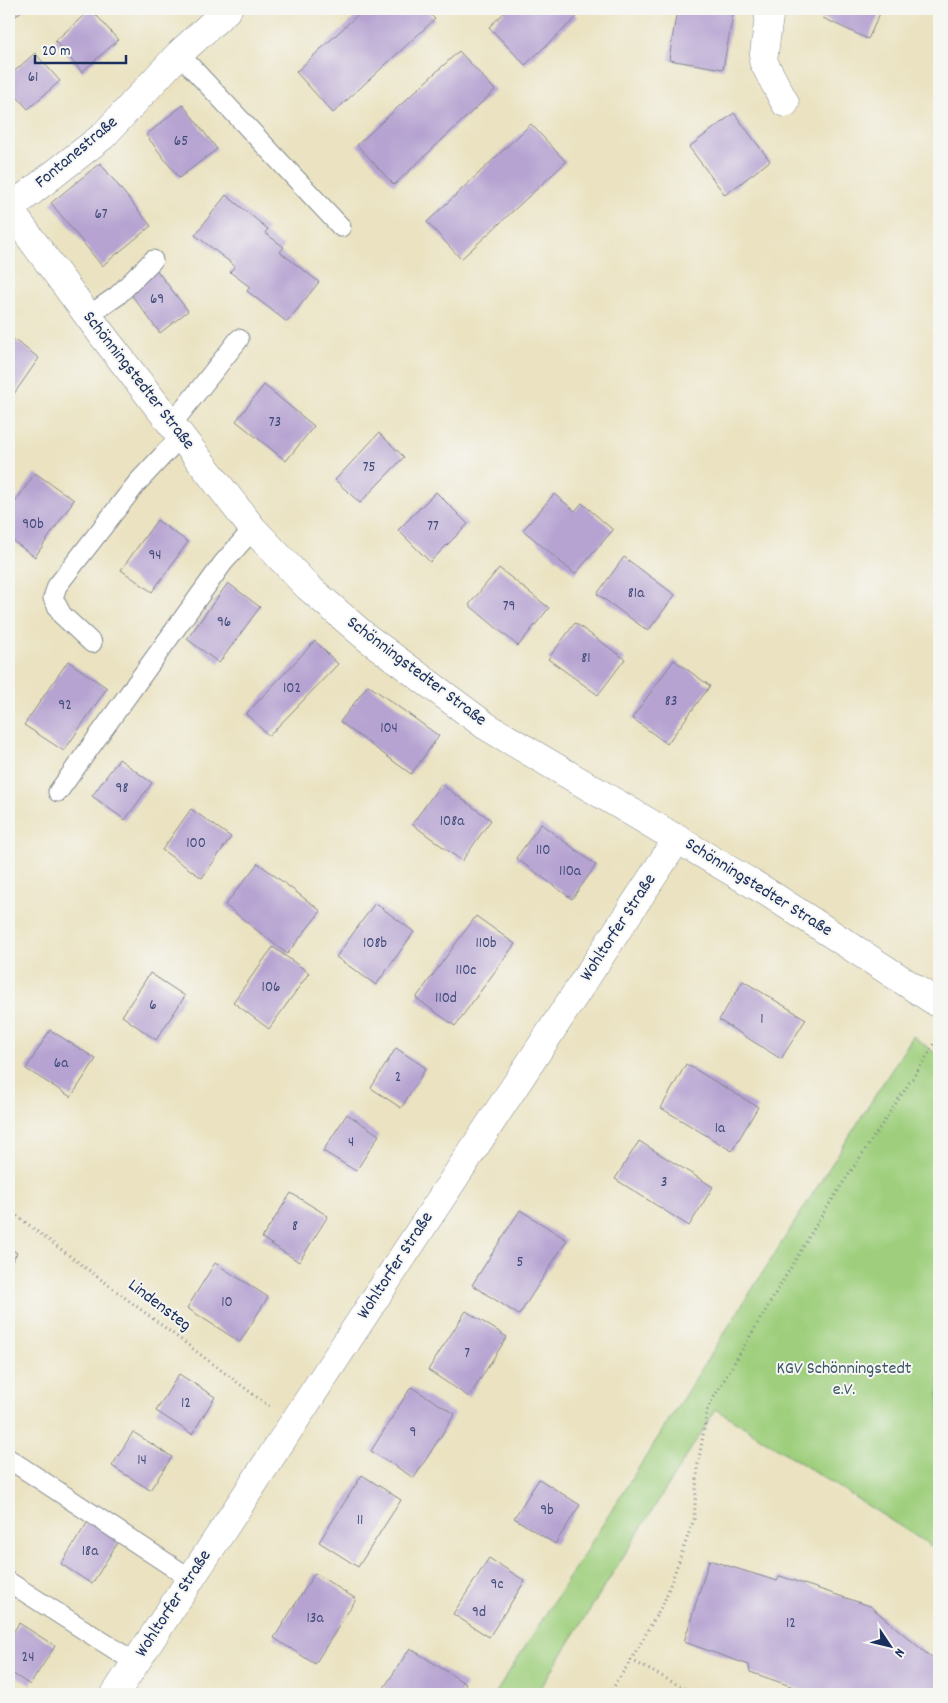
<svg xmlns="http://www.w3.org/2000/svg" width="948" height="1703" viewBox="0 0 948 1703" font-family="Dekko,sans-serif">
<style>
.green{fill:#9fcf7d;stroke:#5d7f6e}
.building{fill:#b6a3d1}
.lines{fill:none;stroke-linecap:round;stroke-linejoin:round}
.service-casing{stroke:#82888f;stroke-width:21}
.minor-casing{stroke:#82888f;stroke-width:29}
.tertiary-casing{stroke:#82888f;stroke-width:29}
.secondary-casing{stroke:#82888f;stroke-width:29}
.path{stroke:#82888f;stroke-width:3;stroke-dasharray:1 4;stroke-linecap:butt}
.service{stroke:#fff;stroke-width:19}
.minor{stroke:#fff;stroke-width:28}
.tertiary{stroke:#fff;stroke-width:28}
.secondary{stroke:#fff;stroke-width:28}
.labels{text-anchor:middle;dominant-baseline:central;stroke-width:4;stroke-linejoin:round;paint-order:stroke}
.number-label{font-size:15px;fill:#424c7b}
.street-label{font-size:18px;fill:#1b2f5e;stroke:#f6f6f2}
.park-label{font-size:18px;fill:#3c5766;stroke:#f6f6f2}
</style>
<rect width="100%" height="100%" fill="#f6f6f2"/>
<filter id="ink" filterUnits="userSpaceOnUse"><feTurbulence type="fractalNoise" baseFrequency=".02" numOctaves="2"/><feDisplacementMap in="SourceGraphic" scale="10" xChannelSelector="R" yChannelSelector="G"/><feConvolveMatrix kernelMatrix="1 2 1 2 8 2 1 2 1" color-interpolation-filters="sRGB"/></filter>
<filter id="wash" filterUnits="userSpaceOnUse"><feTurbulence type="fractalNoise" baseFrequency=".0096" numOctaves="4" result="noise"/><feDisplacementMap in="SourceGraphic" scale="20" xChannelSelector="R" yChannelSelector="G"/><feGaussianBlur stdDeviation="1.12" result="paint"/><feColorMatrix in="noise" values="0 0 0 0 0 0 0 0 0 0 0 0 0 0 0 0 0 1.4 0 .05"/><feComposite in="paint" operator="in"/></filter>
<g filter="url(#wash)">
<rect width="100%" height="100%" fill="#eae2c0"/>
<path class="green" d="M913,1036l26,20v495l-223,-142 -179,285h-42z"/>
<g id="blocks">
<path class="building" d="M9,9h15l-15,13z
M91,9l27,31 -36,32 -27,-31z
M364,9h61l10,10 -102,94 -37,-41z
M508,9h62l7,8 -52,48 -36,-38z
M677,9h57l-11,60 -54,-9z
M828,9h54l-14,30 -45,-21z
M459,51l36,39 -101,95 -37,-40z
M35,53l25,28 -32,28 -19,-21v-12z
M183,105l34,44 -38,29 -33,-43z
M734,113l36,48 -45,34 -36,-48z
M531,124l35,38 -105,97 -34,-37z
M100,163l51,63 -49,40 -51,-63z
M226,195l42,34 -3,4 19,14 -4,5 39,30 -32,40 -40,-31 3,-4 -20,-15 5,-6 -40,-31z
M155,268l33,43 -28,22 -33,-44z
M9,336l30,22 -30,43z
M264,385l50,41 -28,35 -50,-40z
M379,433l25,24 -44,46 -25,-23z
M35,473l39,27 -39,57 -26,-19v-27z
M436,492l32,32 -38,38 -32,-32z
M554,494l21,17 7,-8 31,27 -38,44 -52,-44z
M157,520l31,22 -36,50 -31,-22z
M624,557l51,38 -27,36 -51,-37z
M499,568l50,40 -31,38 -49,-41z
M228,583l32,24 -41,56 -32,-24z
M575,623l50,36 -27,36 -50,-36z
M315,641l23,23 -69,72 -23,-22z
M674,660l36,26 -43,58 -35,-26z
M68,661l39,27 -43,63 -40,-26z
M368,685l71,51 -28,38 -71,-52z
M119,759l33,24 -27,37 -33,-24z
M441,784l50,36 -29,41 -50,-37z
M191,809l40,28 -29,41 -40,-28z
M541,824l55,41 -24,34 -56,-41z
M258,863l63,48 -34,43 -62,-49z
M375,903l39,29 -38,53 -40,-28z
M476,916l39,28 -60,82 -39,-28z
M273,947l36,26 -40,56 -36,-27z
M150,973l35,23 -29,44 -34,-24z
M743,981l63,38 -25,40 -62,-39z
M50,1030l46,29 -25,38 -45,-28z
M396,1048l30,20 -25,40 -30,-20z
M686,1064l72,43 -26,44 -71,-43z
M347,1114l32,21 -23,36 -33,-20z
M639,1141l74,46 -24,39 -74,-47z
M291,1193l37,23 -29,46 -37,-24z
M520,1210l47,30 -48,75 -47,-30z
M9,1248l8,5 -8,13z
M215,1263l53,34 -28,45 -53,-34z
M466,1311l41,26 -38,60 -41,-27z
M179,1374l36,23 -23,37 -36,-23z
M411,1387l44,27 -41,64 -43,-27z
M133,1432l39,25 -22,33 -38,-24z
M362,1475l39,25 -43,67 -39,-25z
M539,1479l41,26 -25,39 -41,-26z
M89,1520l31,19 -28,45 -31,-20z
M489,1558l36,23 -36,56 -36,-23z
M709,1560l68,21 3,-5 90,30 69,58v30h-125l-64,-22 -1,-7 -65,-23z
M315,1573l41,26 -41,65 -41,-26z
M19,1623l36,23 -25,39 -21,-14v-32z
M410,1648l56,36 -6,10h-80z
M247,1688l9,6h-13z"/>
</g>
</g>
<g filter="url(#ink)">
<use href="#blocks" fill-opacity="0" stroke="#82888f" stroke-width="1"/>
<g class="lines">
<defs>
<path id="service" d="M179,54l162,173
M88,316l29,-20 36,-36
M172,424l67,-85
M92,643l-30,-28 -9,-17 4,-12 80,-103 44,-47
M58,792l165,-229 30,-34
M9,1459l182,120
M9,1582l127,81"/>
<path id="minor" d="M770,9l-7,52 22,42
M9,209l94,-73 76,-82 49,-45"/>
<path id="tertiary" d="M115,1694l563,-856"/>
<path id="secondary" d="M9,209l94,127 150,193 55,58 58,50 120,89 284,168 169,110"/>
</defs>
<use href="#service" class="service-casing"/>
<use href="#minor" class="minor-casing"/>
<use href="#tertiary" class="tertiary-casing"/>
<use href="#secondary" class="secondary-casing"/>
<path class="path" d="M9,1210l261,197
M631,1660l64,34
M609,1694l22,-34 33,-58 30,-83 4,-55 10,-57 114,-192 117,-177"/>
<use href="#service" class="service"/>
<use href="#minor" class="minor"/>
<use href="#tertiary" class="tertiary"/>
<use href="#secondary" class="secondary"/>
</g>
</g>
<g class="labels">
<g class="number-label">
<text x="33" y="78">61</text>
<text x="181" y="142">65</text>
<text x="101" y="215">67</text>
<text x="157" y="300">69</text>
<text x="275" y="423">73</text>
<text x="369" y="468">75</text>
<text x="33" y="525">90b</text>
<text x="433" y="527">77</text>
<text x="155" y="556">94</text>
<text x="636" y="594">81a</text>
<text x="509" y="607">79</text>
<text x="224" y="623">96</text>
<text x="586" y="659">81</text>
<text x="292" y="689">102</text>
<text x="671" y="702">83</text>
<text x="65" y="706">92</text>
<text x="389" y="729">104</text>
<text x="122" y="789">98</text>
<text x="452" y="822">108a</text>
<text x="196" y="844">100</text>
<text x="543" y="851">110</text>
<text x="570" y="872">110a</text>
<text x="375" y="944">108b</text>
<text x="486" y="944">110b</text>
<text x="466" y="971">110c</text>
<text x="271" y="988">106</text>
<text x="446" y="999">110d</text>
<text x="153" y="1006">6</text>
<text x="762" y="1020">1</text>
<text x="61" y="1064">6a</text>
<text x="398" y="1078">2</text>
<text x="720" y="1129">1a</text>
<text x="351" y="1143">4</text>
<text x="664" y="1183">3</text>
<text x="295" y="1227">8</text>
<text x="520" y="1263">5</text>
<text x="227" y="1303">10</text>
<text x="467" y="1354">7</text>
<text x="186" y="1404">12</text>
<text x="413" y="1433">9</text>
<text x="142" y="1461">14</text>
<text x="547" y="1511">9b</text>
<text x="360" y="1521">11</text>
<text x="90" y="1552">18a</text>
<text x="497" y="1585">9c</text>
<text x="479" y="1613">9d</text>
<text x="315" y="1619">13a</text>
<text x="791" y="1624">12</text>
<text x="28" y="1658">24</text>
</g>
<g class="street-label">
<text transform="translate(77 153) rotate(-40)">Fontanestraße</text>
<text transform="translate(138 381) rotate(52)">Schönningstedter Straße</text>
<text transform="translate(416 672) rotate(37)">Schönningstedter Straße</text>
<text transform="translate(758 888) rotate(32)">Schönningstedter Straße</text>
<text transform="translate(619 928) rotate(-57)">Wohltorfer Straße</text>
<text transform="translate(396 1266) rotate(-57)">Wohltorfer Straße</text>
<text transform="translate(159 1306) rotate(37)">Lindensteg</text>
<text transform="translate(174 1604) rotate(-57)">Wohltorfer Straße</text>
</g>
<g class="park-label">
<text x="844" y="1369">KGV Schönningstedt<tspan x="844" dy="21">e.V.</tspan></text>
</g>
</g>
<rect width="948" height="1703" fill="none" stroke="#f6f6f2" stroke-width="30"/>
<g transform="translate(890 1646) rotate(125)" stroke="#f6f6f2" stroke-width="4" paint-order="stroke">
<path d="M0-4L9 19L0 12L-9 19Z" fill="#1b2f5e"/>
<text y="-8" font-size="14" font-weight="bold" text-anchor="middle" fill="#1b2f5e">N</text>
</g>
<path d="M35 55v8h91v-8" fill="none" stroke="#1b2f5e" stroke-width="2.5"/>
<text x="42" y="55" font-size="15" fill="#1b2f5e" stroke="#f6f6f2" stroke-width="4" paint-order="stroke">20 m</text>
</svg>
